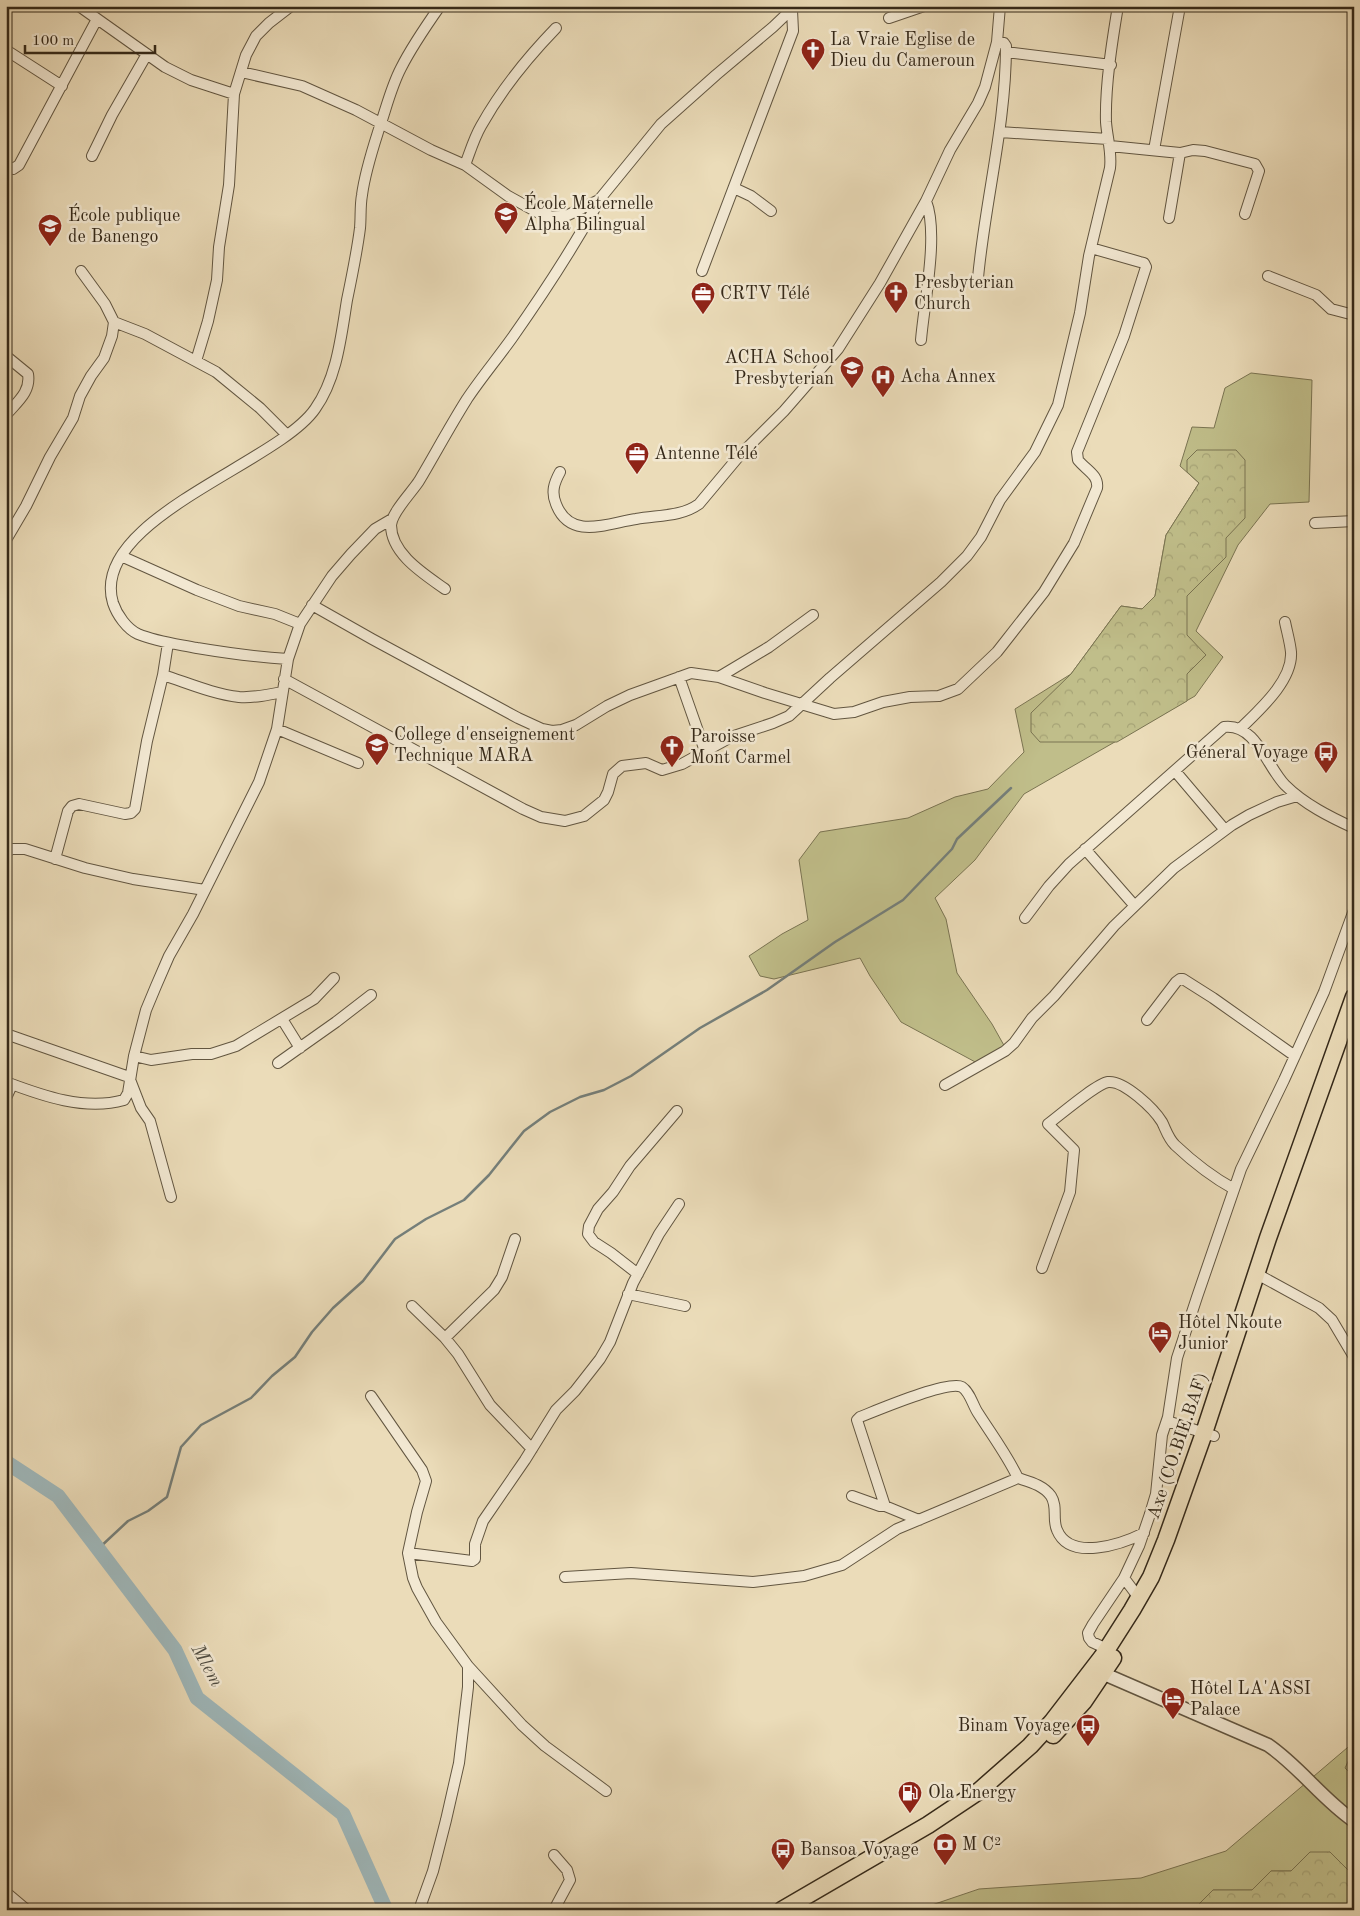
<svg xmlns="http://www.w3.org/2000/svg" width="1360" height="1916" viewBox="0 0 1360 1916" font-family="'Old Standard TT',serif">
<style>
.grass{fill:#c0be8a;stroke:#7a7452}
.forest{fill:url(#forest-crowns);stroke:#7a7452}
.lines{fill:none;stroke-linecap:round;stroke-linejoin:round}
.stream{stroke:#757f7a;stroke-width:2.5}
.river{stroke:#9fb8bb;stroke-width:15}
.minor-casing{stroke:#625641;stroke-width:12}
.tertiary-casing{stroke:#625641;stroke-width:15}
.trunk-casing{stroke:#352919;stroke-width:19}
.minor{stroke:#f2e8d2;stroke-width:10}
.tertiary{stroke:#f2e8d2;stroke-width:12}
.trunk{stroke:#ebdcb9;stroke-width:16}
.labels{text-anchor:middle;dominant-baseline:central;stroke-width:5;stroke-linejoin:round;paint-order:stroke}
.poi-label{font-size:18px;fill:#352919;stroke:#f2e8d2;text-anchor:start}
.street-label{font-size:18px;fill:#352919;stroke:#f2e8d2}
.water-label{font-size:19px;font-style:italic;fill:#504d42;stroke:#f2e8d2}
</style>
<defs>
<pattern id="forest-crowns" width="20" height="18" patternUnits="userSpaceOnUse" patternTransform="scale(1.25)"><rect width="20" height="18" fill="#c0be8a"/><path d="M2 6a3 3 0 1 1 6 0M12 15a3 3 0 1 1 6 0" fill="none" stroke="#a6a376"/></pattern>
</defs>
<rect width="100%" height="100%" fill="#ebdcb9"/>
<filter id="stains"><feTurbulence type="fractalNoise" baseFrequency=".004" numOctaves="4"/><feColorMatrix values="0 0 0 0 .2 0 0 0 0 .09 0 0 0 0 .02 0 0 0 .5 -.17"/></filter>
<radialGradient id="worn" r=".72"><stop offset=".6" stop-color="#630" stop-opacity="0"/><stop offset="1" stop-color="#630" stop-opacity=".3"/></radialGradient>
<path class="grass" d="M1251,373l61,7 -3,122 -39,2 -32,41 -42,86 27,26 -28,39 -171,98 -49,66 -40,38 11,21 11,54 35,51 14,25 -27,15 -78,-42 -31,-46 -10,-18 -86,21 -14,-3 -11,-20 33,-22 26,-14 -9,-60 21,-28 88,-14 47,-21 33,-8 36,-37 -9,-43 56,-35 50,-68 21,3 13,-13 11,-61 33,-52 -19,-17 12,-39 22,1 11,-40z
M1354,1742v134l-24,-24 -39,19h-20l-19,19h-39l-20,20h-276l62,-21 162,-11 85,-27z"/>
<path class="forest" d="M1197,450h39l9,10v58l-19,20v19l-39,39v39l19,20 -19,19v27l-70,41h-77l-9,-10v-19l40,-39 50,-68 21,3 13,-13 11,-61 33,-52 -12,-11v-12z
M1354,1749v28l-9,-9z
M1310,1852h20l24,24v34h-219h58l20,-20h39l19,-19h20z"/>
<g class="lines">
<path class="stream" d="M98,1549l30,-28 20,-10 19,-14 14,-50 20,-22 50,-27 21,-22 23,-19 17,-25 21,-24 30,-27 32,-42 31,-20 38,-19 25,-25 35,-44 26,-19 30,-15 24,-7 27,-14 69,-48 67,-38 68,-48 68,-42 49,-51 5,-10 54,-51"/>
<path class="river" d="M6,1462l52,34 117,154 22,48 146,116 43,96"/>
<defs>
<path id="minor" d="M79,6l86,61 26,13 43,14
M889,18l35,-12
M6,50l56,36
M1006,52l105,13
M241,72l61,14 54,24 75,40 34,15 43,31 29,16 16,5 15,-2 31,-15 62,-76 55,-49 57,-48 22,-21
M1000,132l108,7
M1110,146l70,7 13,-3 12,1 50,13 4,7 -14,43
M1154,150l26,-144
M92,156l20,-41 35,-61
M465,165c5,-13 9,-27 16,-39 20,-36 46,-68 75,-98
M6,166l7,3 6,-4 78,-146
M734,188l17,8 20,15
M1169,218l11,-65
M702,271l91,-240 -1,-21
M1268,276l48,19 15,14 23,6
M978,278c7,-77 28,-153 28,-232l-2,-3 -7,-1
M114,322l31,12 71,38 44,36 27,27
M921,340c3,-37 18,-106 5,-139l24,-51 28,-47 7,-16 12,-45 3,-36
M6,356l22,18c3,18 -11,28 -22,41
M196,361l12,-40 9,-41 2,-33 10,-62 5,-91 12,-39 10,-19 13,-13 22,-17
M560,472c-6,11 -9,20 -4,32 14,37 52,19 80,15 22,-4 45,-2 63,-15l41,-49 44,-44 54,-62 42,-66 46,-82
M1315,523l39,-2
M6,540l20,-34 24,-49 23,-39 7,-22 11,-20 13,-18 8,-22 2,-14 -9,-18 -24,-33
M121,556l76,34 42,16 36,8 25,10
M445,589c-21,-15 -54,-35 -54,-64 1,-13 21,-33 28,-44 16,-27 31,-55 48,-82 14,-21 30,-40 45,-61 31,-44 61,-90 87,-137
M312,605l60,34 146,79 24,11 10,2 10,-1 14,-5 31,-19 23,-11 61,-22 28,4 46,16 69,21 20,-2 29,-10 27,-5 29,-1 19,-7 39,-37 47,-60 30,-49 23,-55c2,-13 -11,-18 -19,-28l-1,-8 47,-116 22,-69 -2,-4 -4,-1 -49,-14
M288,659c-31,-2 -61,-6 -91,-11 -20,-4 -40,-6 -59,-14 -11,-5 -21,-19 -25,-31 -25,-83 164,-139 202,-194 22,-31 26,-72 32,-109 5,-24 10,-48 13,-72 1,-11 0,-22 2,-33 3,-23 10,-44 17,-66 7,-20 12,-42 22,-61 11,-22 25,-42 39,-62
M163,675c25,8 50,19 76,22 15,1 29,-2 43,-5
M679,677l26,74
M719,677l50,-30 44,-32
M284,679l239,130 18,8 24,4 19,-5 20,-16 4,-8 5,-18 9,-8 24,-3 16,7 20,-6 49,-27 42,-14 16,-7 41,-38 111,-96 26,-26 14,-19 19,-37 35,-48 23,-47 22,-92 9,-57 21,-88c2,-16 -3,-31 -4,-46 -1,-36 6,-80 12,-116
M277,729l81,34
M1240,729c18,-18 53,-48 51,-77 -1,-10 -4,-20 -6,-30
M1175,771l50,59
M1085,849l49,56
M6,852l6,-3h13l60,19 48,11 72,11
M55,859l13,-48 4,-5 7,-2 46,10 6,-1 4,-4 12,-68 16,-66 5,-32
M1025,918l24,-32 20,-22 155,-137c32,-4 43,40 61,58 19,19 45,32 69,43
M282,1019l18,29
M1147,1020l29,-38 4,-3h3l30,19 82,58
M6,1034l123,43 12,31 9,13 21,76
M134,1056l17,4 41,-6h19l25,-8 78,-47 20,-21
M278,1063l58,-41 35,-27
M6,1082c37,14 79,29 118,18l4,-7 6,-37 12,-46 10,-24 13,-30 24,-42 66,-132 18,-53 11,-70 12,-35 32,-48 19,-22 24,-25 17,-10
M945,1085l60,-34 9,-8 18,-25 22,-22 60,-70 60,-58 58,-43 17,-10 28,-13 20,-6
M6,1098l6,-13
M1042,1268l28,-76 4,-42 -26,-26c12,-9 48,-40 60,-42 16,-2 46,27 54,40 4,8 6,16 13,23 18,17 37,32 59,44
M638,1274l-27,-21 -17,-11 -6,-8 1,-8 9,-17 15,-17 17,-26 47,-55
M1257,1274l62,34 13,12 22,37
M628,1294l57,12
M412,1306l33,32 13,16 32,51 42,44
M445,1338l49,-48 8,-13 13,-38
M371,1396l51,74 4,11 -9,31 -9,41 5,25 4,10 19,34 32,44v21l-9,76 -13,57 -13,51 -14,39
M1167,1421l47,15
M852,1496l28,10h5l34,14
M885,1506l-28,-86 3,-3c18,-7 88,-37 102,-30 8,5 11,19 16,26 14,22 29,42 40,65
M408,1553l64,8 3,-2v-15l8,-23 42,-61 31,-50 19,-19 25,-32 10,-17 23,-59 26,-49 20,-30
M565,1577l66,-4 122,9 51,-6 38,-11 55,-36 121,-51c12,4 25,7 33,18 7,11 1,23 6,34 13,32 65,14 87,3
M1124,1578l15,20
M1107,1649l-15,-7 -3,-4 -1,-5 5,-9 31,-46 15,-32 11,-32 6,-20 6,-59 6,-18 9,-59 20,-61 44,-128 43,-89 40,-88 30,-82
M468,1666l54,59 23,21 61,45
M554,1855l13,15 3,10 -14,26 -1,4
M8,1894l19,16"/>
<path id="tertiary" d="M1095,1670l173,75c32,22 54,54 86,76"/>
<path id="trunk" d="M1053,1735l31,-34 29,-43
M782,1910l146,-85 51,-34 51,-45 22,-24 50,-65 30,-47 19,-33 15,-37 38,-107 64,-195 86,-241"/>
</defs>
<use href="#minor" class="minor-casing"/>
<use href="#tertiary" class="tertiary-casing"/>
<use href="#trunk" class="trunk-casing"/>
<use href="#minor" class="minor"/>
<use href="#tertiary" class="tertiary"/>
<use href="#trunk" class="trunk"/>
</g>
<defs>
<symbol id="church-pin" viewBox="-11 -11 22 30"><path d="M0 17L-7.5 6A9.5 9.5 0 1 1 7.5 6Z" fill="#8f2418" stroke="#f2e8d2"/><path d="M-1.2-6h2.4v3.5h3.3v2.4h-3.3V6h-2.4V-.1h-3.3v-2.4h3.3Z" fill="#fff"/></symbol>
<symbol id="school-pin" viewBox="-11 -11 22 30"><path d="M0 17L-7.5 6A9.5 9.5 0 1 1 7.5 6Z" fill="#8f2418" stroke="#f2e8d2"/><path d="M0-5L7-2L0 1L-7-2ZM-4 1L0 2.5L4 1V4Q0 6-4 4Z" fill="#fff"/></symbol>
<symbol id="office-pin" viewBox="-11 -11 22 30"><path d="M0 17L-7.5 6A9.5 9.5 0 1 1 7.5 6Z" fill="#8f2418" stroke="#f2e8d2"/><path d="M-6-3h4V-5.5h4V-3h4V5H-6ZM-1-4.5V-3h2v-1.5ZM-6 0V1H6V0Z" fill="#fff"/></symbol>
<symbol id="hospital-pin" viewBox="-11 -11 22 30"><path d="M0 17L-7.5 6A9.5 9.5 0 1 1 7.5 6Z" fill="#8f2418" stroke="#f2e8d2"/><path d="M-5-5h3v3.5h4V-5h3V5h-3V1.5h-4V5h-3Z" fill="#fff"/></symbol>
<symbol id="bus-pin" viewBox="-11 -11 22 30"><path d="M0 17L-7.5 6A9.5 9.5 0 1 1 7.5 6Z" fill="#8f2418" stroke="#f2e8d2"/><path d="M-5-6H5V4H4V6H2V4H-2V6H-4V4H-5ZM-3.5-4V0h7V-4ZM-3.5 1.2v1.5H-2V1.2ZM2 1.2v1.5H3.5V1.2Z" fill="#fff"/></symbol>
<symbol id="hotel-pin" viewBox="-11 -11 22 30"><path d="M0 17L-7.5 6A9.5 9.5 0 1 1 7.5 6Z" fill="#8f2418" stroke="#f2e8d2"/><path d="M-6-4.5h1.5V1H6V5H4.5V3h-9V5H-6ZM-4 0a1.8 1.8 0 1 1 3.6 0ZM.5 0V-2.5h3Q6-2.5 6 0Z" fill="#fff"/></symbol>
<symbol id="fuel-pin" viewBox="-11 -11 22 30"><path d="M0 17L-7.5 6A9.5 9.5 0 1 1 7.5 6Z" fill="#8f2418" stroke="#f2e8d2"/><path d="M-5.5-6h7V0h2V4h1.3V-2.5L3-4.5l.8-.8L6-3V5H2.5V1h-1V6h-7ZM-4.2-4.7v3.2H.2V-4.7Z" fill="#fff"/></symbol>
<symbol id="bank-pin" viewBox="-11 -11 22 30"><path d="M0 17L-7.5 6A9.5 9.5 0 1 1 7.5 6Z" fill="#8f2418" stroke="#f2e8d2"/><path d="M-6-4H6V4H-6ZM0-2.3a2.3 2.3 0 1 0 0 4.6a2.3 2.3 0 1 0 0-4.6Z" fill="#fff"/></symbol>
</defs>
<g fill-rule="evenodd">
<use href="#church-pin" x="799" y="36" width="28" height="38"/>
<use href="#school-pin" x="492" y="200" width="28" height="38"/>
<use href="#school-pin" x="36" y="212" width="28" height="38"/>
<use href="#church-pin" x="882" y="279" width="28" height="38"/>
<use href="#office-pin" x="689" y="280" width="28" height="38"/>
<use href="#school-pin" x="838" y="354" width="28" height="38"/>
<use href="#hospital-pin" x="869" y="363" width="28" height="38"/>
<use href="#office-pin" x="623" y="440" width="28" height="38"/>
<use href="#school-pin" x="363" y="731" width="28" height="38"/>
<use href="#church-pin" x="658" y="733" width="28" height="38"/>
<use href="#bus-pin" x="1312" y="739" width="28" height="38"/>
<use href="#hotel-pin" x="1146" y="1319" width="28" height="38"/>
<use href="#hotel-pin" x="1159" y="1685" width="28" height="38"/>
<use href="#bus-pin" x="1074" y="1712" width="28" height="38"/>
<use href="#fuel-pin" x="896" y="1779" width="28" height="38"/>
<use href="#bank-pin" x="931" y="1831" width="28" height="38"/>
<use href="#bus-pin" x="769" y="1836" width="28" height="38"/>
</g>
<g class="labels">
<g class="poi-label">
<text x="830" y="40">La Vraie Eglise de<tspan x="830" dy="21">Dieu du Cameroun</tspan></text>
<text x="524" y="204">École Maternelle<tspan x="524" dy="21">Alpha Bilingual</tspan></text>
<text x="68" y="216">École publique<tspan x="68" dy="21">de Banengo</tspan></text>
<text x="914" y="283">Presbyterian<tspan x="914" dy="21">Church</tspan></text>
<text x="720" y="294">CRTV Télé</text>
<text x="834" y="358" text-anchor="end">ACHA School<tspan x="834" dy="21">Presbyterian</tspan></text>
<text x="900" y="377">Acha Annex</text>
<text x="654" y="454">Antenne Télé</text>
<text x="394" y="735">College d'enseignement<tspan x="394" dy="21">Technique MARA</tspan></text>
<text x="690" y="737">Paroisse<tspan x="690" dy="21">Mont Carmel</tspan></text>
<text x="1308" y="753" text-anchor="end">Géneral Voyage</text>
<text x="1178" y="1323">Hôtel Nkoute<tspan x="1178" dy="21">Junior</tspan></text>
<text x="1190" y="1689">Hôtel LA'ASSI<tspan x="1190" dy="21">Palace</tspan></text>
<text x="1070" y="1726" text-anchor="end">Binam Voyage</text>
<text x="928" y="1793">Ola Energy</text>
<text x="962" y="1845">M C²</text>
<text x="800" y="1850">Bansoa Voyage</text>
</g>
<g class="street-label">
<text transform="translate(1178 1446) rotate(-71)">Axe (CO.BIE.BAF)</text>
</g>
<g class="water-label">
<text transform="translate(206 1666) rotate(61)">Mlem</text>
</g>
</g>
<rect width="1360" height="1916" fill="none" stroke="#ebdcb9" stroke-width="25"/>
<rect x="8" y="8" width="1345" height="1901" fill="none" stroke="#352919" stroke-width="2.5"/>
<rect x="12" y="12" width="1335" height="1891" fill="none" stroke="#352919"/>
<path d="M25 45v8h130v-8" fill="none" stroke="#352919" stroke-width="2.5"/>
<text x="32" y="45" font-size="15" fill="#352919" stroke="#f2e8d2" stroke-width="4" paint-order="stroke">100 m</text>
<rect width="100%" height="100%" filter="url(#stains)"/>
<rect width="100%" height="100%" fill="url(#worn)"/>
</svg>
